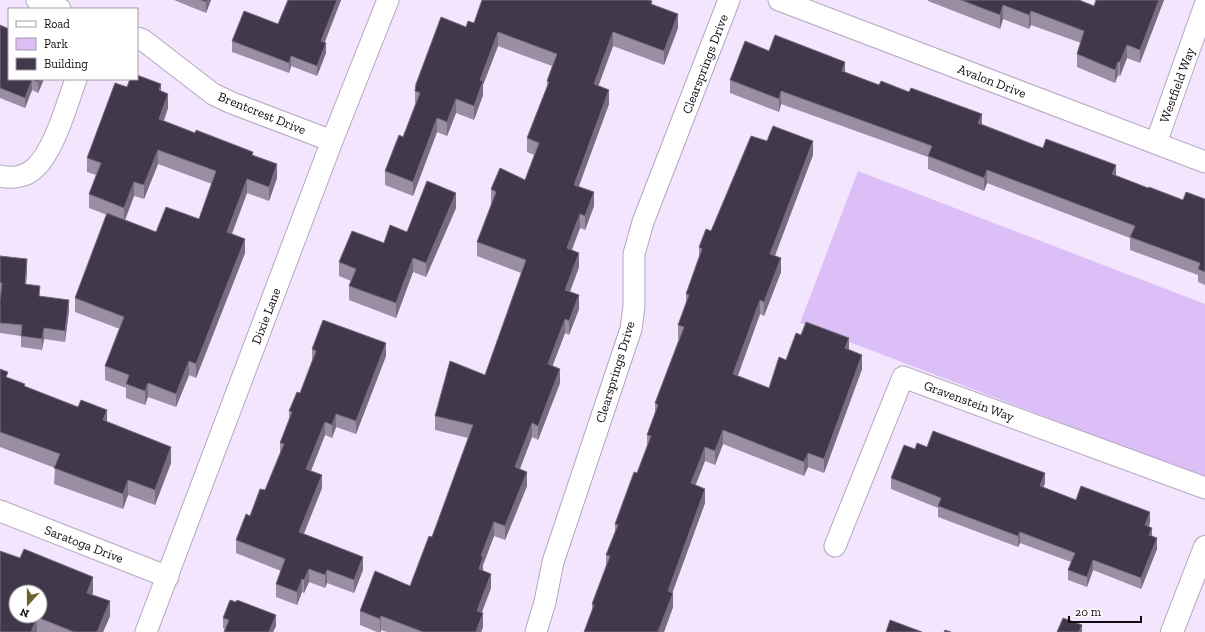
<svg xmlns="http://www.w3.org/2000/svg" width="1205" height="632" viewBox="0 0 1205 632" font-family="'Zilla Slab',serif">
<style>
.green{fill:#ddbff7}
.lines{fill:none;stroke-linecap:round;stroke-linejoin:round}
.minor-casing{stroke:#b3a7be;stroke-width:23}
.tertiary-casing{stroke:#b3a7be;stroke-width:24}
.minor{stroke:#fff;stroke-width:21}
.tertiary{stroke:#fff;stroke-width:22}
.wall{fill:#9a8ea4;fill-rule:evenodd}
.shaded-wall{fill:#776c80}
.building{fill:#42384b;stroke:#776c80;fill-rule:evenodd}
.labels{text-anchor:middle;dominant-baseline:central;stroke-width:4;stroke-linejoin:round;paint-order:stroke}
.street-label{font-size:13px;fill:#100b13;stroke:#fff}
</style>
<rect width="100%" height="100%" fill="#f2e5fd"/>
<path class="green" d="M858,171l347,133v174l-405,-155z"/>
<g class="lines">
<defs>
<path id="minor" d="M37,0l23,9
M779,0l426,162
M137,38l6,2 70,54 19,9 100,38
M1156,143l49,-138
M0,176c11,3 26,1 35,-8 19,-17 32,-64 41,-89
M0,511l168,66
M835,546l68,-169 302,111
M146,632l186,-491 56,-141
M536,632l9,-30 8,-40 78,-233 3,-23v-52l9,-32 86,-222"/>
<path id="tertiary" d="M1172,632l33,-85"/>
</defs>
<use href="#minor" class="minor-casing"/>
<use href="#tertiary" class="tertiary-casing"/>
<use href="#minor" class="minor"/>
<use href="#tertiary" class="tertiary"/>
</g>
<path class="wall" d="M174,0h37l-5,13z
M288,0h53l-16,42 1,11 -9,23 -26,-10 -2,7 -57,-21v-11l46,-17z
M650,0l2,5 26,23 -14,37 -51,-19 -15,40 11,18 -30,82 15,20 -9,24 -5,-2 -8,22 7,17 -9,25 9,17 -10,26 -4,-2 -13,33 8,17 -22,57 -6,-3 -12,32 7,17 -22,54 -11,-4 -11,29v6l8,17 -9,24 1,15 -2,5h-94l-6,-2v2h-4l-17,-7v-14l50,-25 22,-49 36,-99 -33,-8v-14l50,-41 36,-102 -44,-17v-14l15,-38 -1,-1v-14l34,-9 9,-25 -7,-3v-14l20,-52v-5l5,-15 -54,-20 -15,39v10l-9,25 -18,-7 -9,23 -10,-4 -24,64 -28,-11v-14l18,-34 12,-32v-14l51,-64 8,-4z
M928,0h151l15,6 70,-6 -24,63 -13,-5 -7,18 -2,-1 -3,8 -38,-16v-13l4,-11 -50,-18 -2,4 -26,-10 -3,10 -72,-28z
M0,25l44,54 -6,14 -6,-3 -7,18 -25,-10z
M769,51l76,21 303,116 35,12 22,-1v86l-7,-3v-7l-68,-25v-12l-143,-55 -3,8 -56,-22v-12l-147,-53 -2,8 -49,-19v-13z
M127,87l34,4 7,17 -4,13 89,34 24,23 -8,23 -22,-8 -15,41 13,19 -49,125 -7,-3 -13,32 -28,-10 -3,8 -19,-7v-10l-21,-8v-14l15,-37 -45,-17v-14l32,-83 -18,-7v-14l7,-19 -9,-3v-14zM158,164l54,20 -13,35 -43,13 -31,-12 9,-24 10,3z
M767,141l46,14 -38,101 6,16 -17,44 -4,-2 -22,62 31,12 17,-28 63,-10 13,19 -38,104 -16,-6 -4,9 -81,-32 -8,21 -10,-4 -10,24 10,18 -33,90 1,14 -9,25h-80l8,-20v-8l14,-37v-12l9,-24v-7l22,-51 10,-26v-12l8,-22v-10l24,-64h-1v-14l8,-22v-9l13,-37v-10l12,-16z
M456,208l-30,69 -13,-5 -17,46 -47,-18v-14l2,-5 -12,-5v-14l45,-19z
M0,256l27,14 -1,14 14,12 29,14 -4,32 -21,-3 -2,11 -21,-3v-11l-21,-3v-33l1,-6h-1z
M312,349l74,7 -30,78 -20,-7 -4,11 -7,-3 -14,36 11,17 -18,46 59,36 -9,23 -27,-10 -2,5 -16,-6 -5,11 -2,-1 -5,13 -21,-8v-13l5,-13 -45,-18v-13l29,-50 15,-37v-10l9,-22v-10l11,-18 12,-31z
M0,369l8,9 17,8 82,36 64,41 -16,42 -27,-10 -5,14 -69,-25 1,-16 -55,-21z
M927,447l118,36 -2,4 33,13 74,22 -1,5 8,22 -16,40 -48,-19 -6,17 -19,-7v-10l3,-8 -51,-19 -2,4 -80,-30v-9l-47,-19v-11l24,-29z
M93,592l-1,3 18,21 -7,16h-103z
M223,618l53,8 -3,6h-49l1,-3 -2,-1z"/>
<path class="shaded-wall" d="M207,0h4l-5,13v-11z
M337,0h4l-20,51v-10z
M1159,0h5l-24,63v-13z
M1003,5v14l-3,10v-14z
M1031,11v14l-2,4v-14z
M678,14v14l-14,37v-14z
M498,32v14l-15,39v10l-9,25v-14l6,-26z
M613,32v14l-19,52v-14z
M326,43v10l-9,23v-10z
M1127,45v13l-7,18v-14z
M291,56v10l-2,7v-10z
M845,62v13l-3,-4z
M1118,62v13l-3,8v-13z
M40,79h4l-6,14v-11z
M32,80v10l-7,18v-10z
M161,84v14l-2,-8z
M609,90v14l-35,95v-14z
M781,91v13l-2,8v-13z
M168,94v14l-9,25v-14z
M456,99v14l-9,23v-14z
M982,114v14l-4,-5z
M437,118v14l-24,64v-14z
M813,141v14l-43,113v-14z
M158,150v14l-14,35v-14z
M277,164v14l-8,23v-14z
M1116,165v13l-4,-4z
M987,170v13l-3,8v-13z
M247,179v14l-20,53v-14z
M134,182v14l-10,26v-14z
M594,192v14l-9,24v-14z
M456,193v15l-30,69v-14z
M580,214v14l-13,34v-14z
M245,239v14l-49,125v-14z
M579,253v14l-14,37v-14z
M413,258v14l-17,46v-15z
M781,258v14l-17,44v-14z
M27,259v11l-2,25v-11z
M579,295v14l-10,26v-14z
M69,300v10l-4,32v-11z
M760,300v14l-27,74v-14z
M565,319v14l-17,45v-14z
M44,328v11l-2,11v-11z
M849,338v14l-4,-4z
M386,343v13l-30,78v-13z
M862,355v14l-38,104v-14z
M189,361v14l-13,32v-13z
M560,369v14l-22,57v-14z
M148,383v14l-3,8v-14z
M107,410v15l-4,-5z
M336,414v13l-4,11v-13z
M325,422v13l-19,48v-14z
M532,423v14l-17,44v-14z
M723,430v14l-8,21v-14z
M171,447v16l-16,42v-15z
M705,447v14l-14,36v-14z
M808,453v14l-4,9v-14z
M527,472v14l-22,54v-14z
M1045,473v10l-5,14v-11z
M322,475v13l-23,57v-13z
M128,480v15l-5,14v-15z
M705,489v14l-37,102v-14z
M1150,512v10l-5,14v-11z
M494,522v14l-11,29v6l-4,-2 2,-13z
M1152,528v10l-3,-3z
M1020,532v11l-2,4v-11z
M1157,538v11l-16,40v-11z
M363,557v13l-9,23v-13z
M1093,560v10l-6,17v-10z
M309,569v13l-5,11v-13z
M327,570v13l-2,5v-13z
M491,574v14l-14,37v-14z
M93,577v15l-6,16v-15z
M302,579v13l-5,13v-13z
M673,593v14l-9,25h-6z
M110,601v15l-7,16h-6z
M483,613v14l-2,5h-5z
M276,615v11l-3,6h-4z
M381,616v14l-1,2v-13z
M37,617v15h-6z
M1082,625v7h-3z"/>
<path class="building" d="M201,0h6l-1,2z
M288,0h49l-16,41 5,2 -9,23 -26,-10 -2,7 -57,-22 12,-30 34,13z
M482,0h166l4,1 -1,3 27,10 -14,37 -51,-19 -19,52 15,6 -35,95 20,7 -9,24 -5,-2 -13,34 12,5 -14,37 14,5 -10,26 -4,-2 -17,45 12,5 -22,57 -6,-3 -17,44 12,5 -22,54 -11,-4 -13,34 2,1 -4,12 12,5 -14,37 6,2 -7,19h-53l-42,-16 -1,3 -20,-8 15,-40 35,15 19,-50 3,1 41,-112 -38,-9 15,-55 35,14 41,-115 -49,-18 19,-50 -5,-3 9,-21 25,12 14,-37 -12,-5 22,-56 -2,-1 10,-27 -59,-22 -18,48 3,1 -9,25 -18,-7 -9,23 -10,-4 -24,64 -28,-11 14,-36 4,2 17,-44 -5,-2 1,-7 25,-67 25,10 2,-6 6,2z
M961,0h118l15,6 2,-6h63l-19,50 -13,-5 -7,17h-2l-3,8 -38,-16 7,-23 -53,-20 -2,4 -26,-10 -3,10z
M0,25l9,4v50h31l-2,3 -6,-2 -7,18 -25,-10z
M775,35l70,27 -3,9 37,14 2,-4 28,11 2,-4 71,26 -4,9 59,23 6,2 3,-9 70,26 -4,9 36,14 1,-1 34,13 3,-8 19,7v73l-7,-3 2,-6 -70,-26 5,-11 -148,-56 -3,8 -56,-22 4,-10 -151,-55 -2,8 -49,-19 15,-39 24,10z
M137,75l24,9 -2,6 9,4 -9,25 36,14 1,-3 57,22 -1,3 25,9 -8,23 -22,-8 -20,53 18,7 -49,125 -7,-3 -13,33 -28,-11 -3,8 -19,-7 3,-9 -24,-9 19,-49 -49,-19 32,-85 49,19 10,-25 33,12 17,-48 -58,-21 -14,35 -10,-3 -10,26 -35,-14 12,-31 -14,-5 28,-75 12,4 3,-8h7z
M773,126l40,15 -43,113 11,4 -17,44 -4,-2 -27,74 36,14 10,-31 7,3 10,-27 5,2 5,-13 43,16 -4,10 17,7 -38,104 -16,-6 -4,9 -81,-32 -8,21 -10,-4 -14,36 14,6 -37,102 5,2 -15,39h-74l10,-27 -2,-1 18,-48 -4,-1 12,-30 -3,-1 19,-52 3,1 14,-37 -4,-1 11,-30 -3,-2 29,-76 -6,-2 11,-30 -3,-1 16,-45 -3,-2 7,-18 5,2 40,-95 16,5z
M427,181l29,12 -30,70 -13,-5 -17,45 -47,-17 7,-17 -17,-7 13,-31 32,12 6,-18 17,7z
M0,256l27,3 -2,25 15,2 -1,10 30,4 -4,31 -21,-3 -2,11 -21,-3 1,-11 -22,-2v-23l2,-17h-2z
M323,320l63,23 -30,78 -20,-7 -4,11 -7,-3 -19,47 16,6 -23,57 64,25 -9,23 -27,-10 -2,5 -16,-6 -5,11 -2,-1 -5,13 -21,-8 9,-25 -49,-19 10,-26 4,2 10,-27 5,1 19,-46 -4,-1 12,-31 -3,-1 8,-19 3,1 16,-42 -4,-2z
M0,369l8,3 -2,5 19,7 -1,2 54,21 3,-7 26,10 -4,10 68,27 -16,43 -27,-10 -5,14 -69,-26 6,-14 -60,-22z
M933,431l112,42 -5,13 36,14 5,-14 69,26 -5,13 7,3 -3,7 8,3 -16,40 -48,-18 -6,17 -19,-7 7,-17 -55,-21 -2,4 -80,-30 3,-8 -50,-20 13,-33 11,4 2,-6 10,4z
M24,549l69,28 -6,16 23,8 -13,31h-23l-37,-15 -6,15h-31v-81l20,7zM16,592h24v24h-24z
M230,600l6,2 1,-2 39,15 -7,17h-45l5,-12 -6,-2z
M1063,618l19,7 -3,7h-22z
M890,620l32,12h-36z
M945,630l6,2h-7z"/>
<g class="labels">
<g class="street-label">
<text transform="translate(705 64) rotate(-69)">Clearsprings Drive</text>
<text transform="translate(992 81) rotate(21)">Avalon Drive</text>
<text transform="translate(1177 85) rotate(-70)">Westfield Way</text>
<text transform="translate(262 113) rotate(22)">Brentcrest Drive</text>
<text transform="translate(266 316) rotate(-69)">Dixie Lane</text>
<text transform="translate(615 372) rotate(-73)">Clearsprings Drive</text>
<text transform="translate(969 401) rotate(20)">Gravenstein Way</text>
<text transform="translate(84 544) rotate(21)">Saratoga Drive</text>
</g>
</g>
<rect x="8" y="8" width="130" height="72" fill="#ffffff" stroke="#9f9da1"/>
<rect x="16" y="21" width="20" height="6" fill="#ffffff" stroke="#9f9da1"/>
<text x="44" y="28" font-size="12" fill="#100b13">Road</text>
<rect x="16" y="38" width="20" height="12" fill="#ddbff7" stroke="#9f9da1"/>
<text x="44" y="48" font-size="12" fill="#100b13">Park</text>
<rect x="16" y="58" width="20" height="12" fill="#42384b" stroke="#9f9da1"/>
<text x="44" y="68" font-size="12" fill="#100b13">Building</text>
<g transform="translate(28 604) rotate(201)"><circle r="19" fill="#ffffff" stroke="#9f9da1"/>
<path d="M0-3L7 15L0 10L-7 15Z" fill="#6b622f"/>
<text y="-6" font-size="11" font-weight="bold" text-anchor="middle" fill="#100b13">N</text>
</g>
<path d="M1069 616v6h72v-6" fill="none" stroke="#100b13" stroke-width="2"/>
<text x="1075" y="616" font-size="12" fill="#100b13" stroke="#ffffff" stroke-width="3" paint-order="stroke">20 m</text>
</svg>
